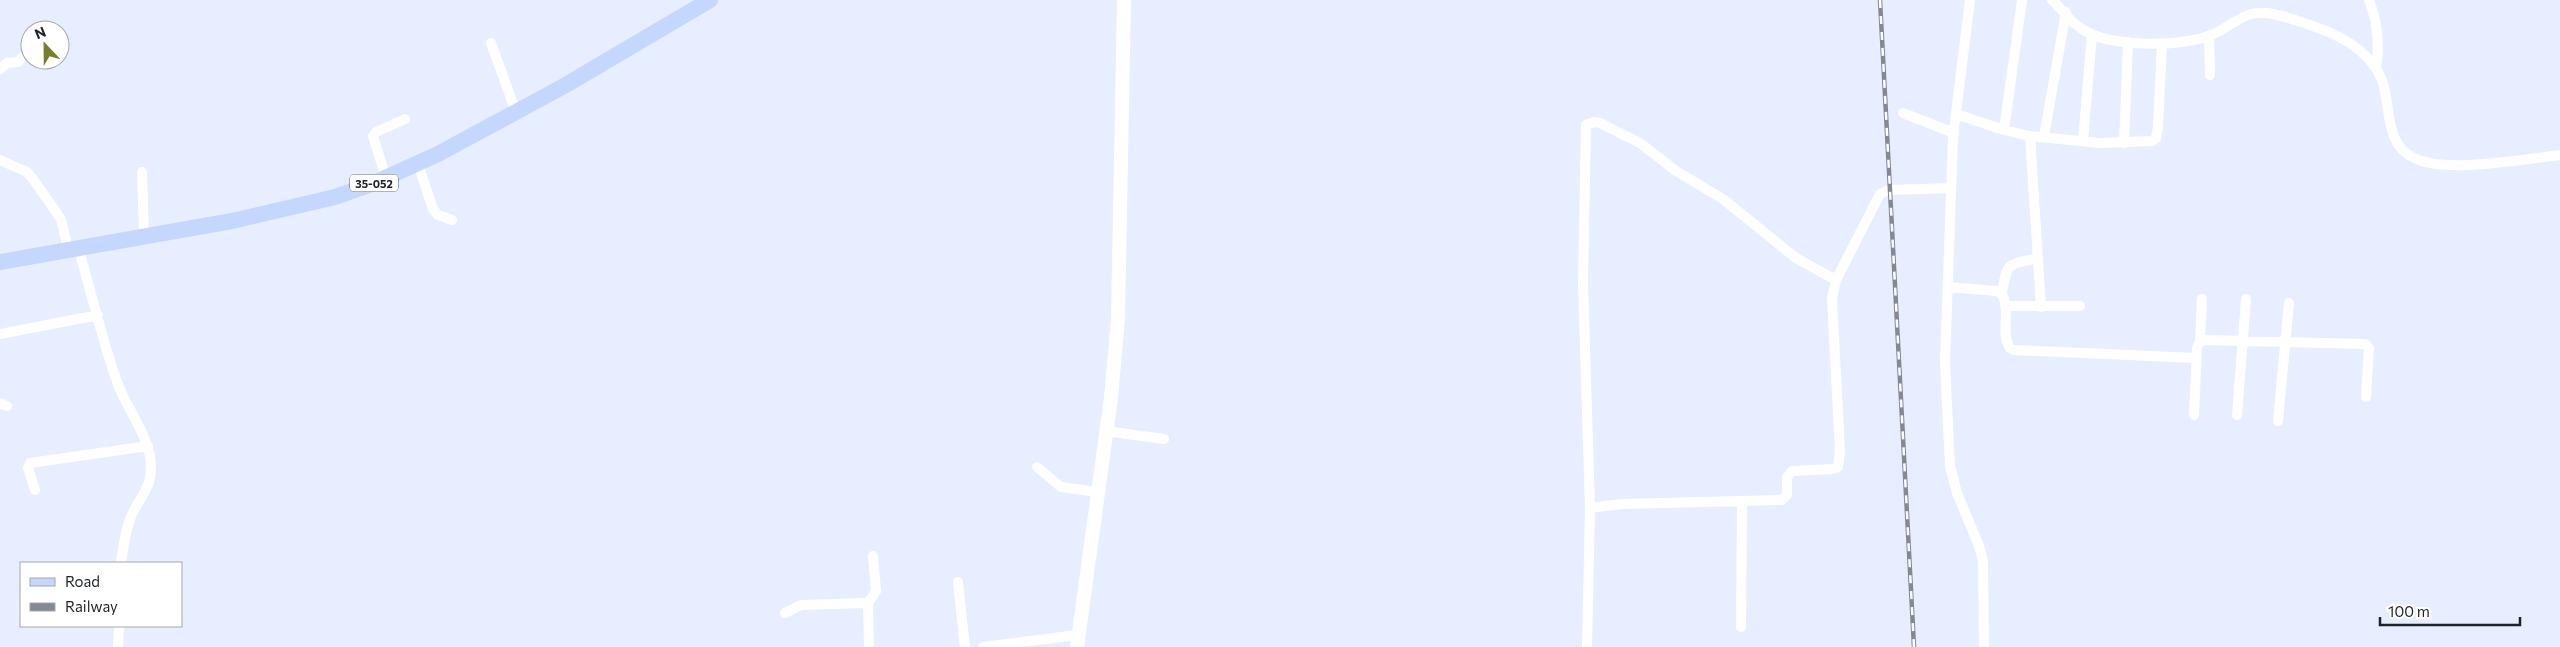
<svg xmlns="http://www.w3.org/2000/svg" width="2560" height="647" viewBox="0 0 2560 647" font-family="Commissioner,sans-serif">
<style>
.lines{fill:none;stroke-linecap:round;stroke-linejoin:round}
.street{stroke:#fff;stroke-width:10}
.secondary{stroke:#fff;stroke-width:14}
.primary{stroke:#c4d7ff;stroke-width:16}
.rail-casing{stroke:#828894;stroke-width:4.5}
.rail{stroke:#fff;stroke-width:2.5;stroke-dasharray:8;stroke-linecap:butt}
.labels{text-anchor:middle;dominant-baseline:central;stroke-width:4;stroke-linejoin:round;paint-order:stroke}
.shield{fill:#fff;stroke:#626469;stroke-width:1}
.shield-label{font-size:11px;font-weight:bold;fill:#1e2229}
</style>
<rect width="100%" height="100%" fill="#e6eeff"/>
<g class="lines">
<path class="street" d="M1970,0l-17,137 -8,226 5,103 7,27 22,53 4,15 1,86
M2052,0c10,9 18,22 30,29 28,19 98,18 129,6 13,-5 26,-17 40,-21 13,-4 31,2 44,6 31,10 61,20 80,47 20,26 4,75 39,91 33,16 109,1 146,-3
M2369,0c8,21 11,45 7,68
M2209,36l1,39
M491,43l25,69
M0,69l7,-6 11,-1 3,-4
M1903,113l51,20
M1956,114l48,16 26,6 70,7 52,-2 4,-3 2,-11 4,-83
M2004,130l18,-130
M2030,136l11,171
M2044,136l22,-124
M2083,140l9,-105
M2124,143l4,-101
M0,160l27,12 6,7 28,40 7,30
M418,164l15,45 5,6 14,5
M142,172l2,64
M386,178l-13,-42 3,-4 29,-13
M78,247c13,44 23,89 38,132 10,31 36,58 35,91 0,19 -15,32 -21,49 -5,14 -7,29 -9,44
M1948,287l48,4 6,3c9,16 -2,39 8,54l4,2 182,8
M2002,294c5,-32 4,-29 36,-36
M2005,306h75
M0,334l98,-19
M2200,341l2,-42
M0,403l7,3
M2194,415l3,-67 3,-7 5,-1 160,4 4,4 -3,49
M2237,415l9,-116
M2278,421l11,-118
M1106,431l58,8
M1037,467l24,20 37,5
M35,490l-7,-22 2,-5 118,-17
M1590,508l32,-4 160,-4 5,-5v-18l5,-6 41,-2 5,-2 2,-15 -8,-154 4,-18 44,-86 9,-4 62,-2
M958,582l7,65
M867,605l9,-14 -3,-35
M785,613l16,-8 64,-2 3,4 1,40
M1741,627l1,-126
M118,647l1,-21
M983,647l94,-12
M1587,647l3,-139 -7,-225 3,-158 8,-3 6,1 40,20 36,28 47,28 73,59 40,22"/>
<path class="secondary" d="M1077,647l34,-249 7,-80 6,-318"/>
<path class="primary" d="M0,262l232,-41 103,-24 37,-13 66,-30 126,-68 146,-86"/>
<defs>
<path id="rail" d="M1880,0l34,647"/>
</defs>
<use href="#rail" class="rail-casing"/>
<use href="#rail" class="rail"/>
</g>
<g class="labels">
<rect class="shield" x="350" y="174.5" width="48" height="17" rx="4"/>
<g class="shield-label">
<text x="374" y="183">35-052</text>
</g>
</g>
<rect x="20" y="562" width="162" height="65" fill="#ffffff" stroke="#a5a7a9"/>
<rect x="30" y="578" width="25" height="8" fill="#c4d7ff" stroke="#a5a7a9"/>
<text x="65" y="587" font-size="15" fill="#1e2229">Road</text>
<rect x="30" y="603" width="25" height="8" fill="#828894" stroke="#a5a7a9"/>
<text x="65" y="612" font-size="15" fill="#1e2229">Railway</text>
<g transform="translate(45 45) rotate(338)"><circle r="24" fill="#ffffff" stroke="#a5a7a9"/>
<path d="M0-4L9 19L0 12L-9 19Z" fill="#777f2b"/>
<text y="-8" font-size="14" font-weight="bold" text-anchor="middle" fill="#1e2229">N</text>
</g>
<path d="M2380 617v8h140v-8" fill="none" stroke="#1e2229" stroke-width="2.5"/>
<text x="2388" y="617" font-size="15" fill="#1e2229" stroke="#ffffff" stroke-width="4" paint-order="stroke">100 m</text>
</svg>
